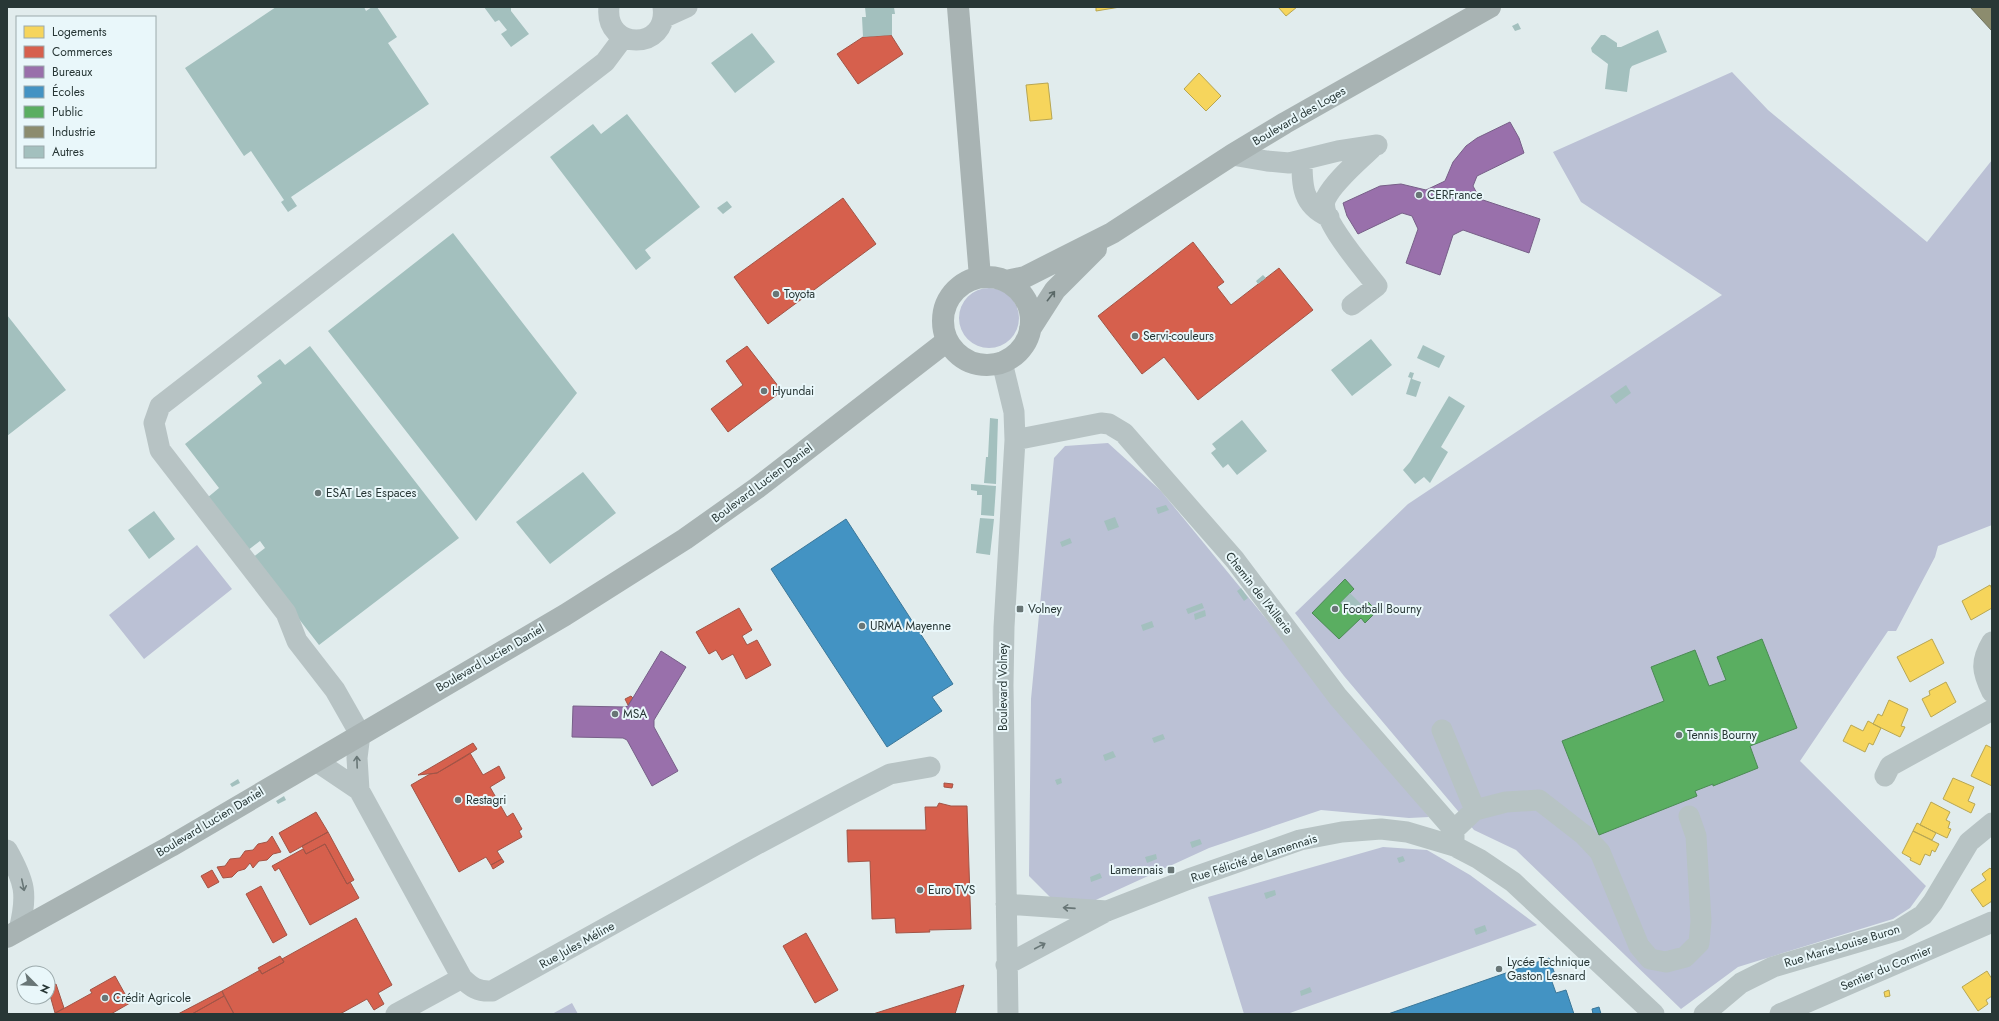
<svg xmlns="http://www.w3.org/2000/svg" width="1999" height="1021" viewBox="0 0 1999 1021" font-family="Jost,sans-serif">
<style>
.green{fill:#bbc1d5}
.homes{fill:#f6d55c;stroke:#b8a651}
.shops{fill:#d6604d;stroke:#a25446}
.offices{fill:#9970ab;stroke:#775f88}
.schools{fill:#4393c3;stroke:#3b7799}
.public{fill:#5aae61;stroke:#4b8a54}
.industry{fill:#8c8c6e;stroke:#6e725d}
.building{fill:#a3c0be}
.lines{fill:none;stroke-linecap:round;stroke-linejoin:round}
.minor{stroke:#b7c3c4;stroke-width:21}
.major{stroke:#a8b3b3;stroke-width:22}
.oneway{stroke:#5b6968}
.oneway2{stroke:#687676}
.poi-dot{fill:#697676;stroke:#e9f7fa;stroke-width:1.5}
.labels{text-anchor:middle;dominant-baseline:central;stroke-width:4;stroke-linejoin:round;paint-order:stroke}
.street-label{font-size:12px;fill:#283736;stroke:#e9f7fa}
.poi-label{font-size:12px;fill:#283736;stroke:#e9f7fa;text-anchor:start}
</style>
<rect width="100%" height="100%" fill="#e1eced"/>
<path class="green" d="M1732,72l36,38 159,132 65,-82v365l-54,21 -3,11 -39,74h-8l-88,130 126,125 -16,22 -17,11 -155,48 -57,42 -165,-159 -42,-20 -130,-154 -49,-63 113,-109 314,-209 -141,-93 -28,-50z
M959 318a30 30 0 1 1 60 0a30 30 0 1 1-60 0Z
M1108,443l53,48 268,326 -20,1 -88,-8 -112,38 -122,56 -35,-5 -23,-23 2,-177 23,-241 11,-12z
M197,545l35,44 -88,70 -35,-44z
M1383,847l44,3 43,25 67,50 -250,89h-43l-36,-117z
M572,1003l6,11h-26z"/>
<path class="homes" d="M1096,7h24l-24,4z
M1278,7h19l-11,9z
M1199,73l22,23 -15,15 -22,-22z
M1048,83l4,36 -22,2 -4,-36z
M1990,585l2,4v19l-21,12 -9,-19z
M1932,639l12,24 -34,19 -13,-25z
M1946,682l10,20 -25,15 -9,-18 8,-4 -1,-4z
M1889,700l19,9 -7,17 4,1 -5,10 -27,-13 5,-10 4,2z
M1868,721l13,7 -8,17 -4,-2 -4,9 -22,-11 8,-16 12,6z
M1986,745l6,3v38l-21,-10z
M1953,778l21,9 -6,14 7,3 -4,9 -28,-14z
M1931,802l19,10 -4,8 4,2 -2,6 3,1 -4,9 -27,-13z
M1917,823l19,10 -4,7 -19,-9z
M1913,831l26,13 -4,8 -3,-2 -2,6 -5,-2 -5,11 -10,-5 1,-2 -9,-5z
M1990,868l2,2v31l-9,6 -12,-17 15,-10 -4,-6z
M1987,971l5,8v17l-6,4 2,4 -10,7 -16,-24z
M1889,990l1,6 -5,1 -1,-5z"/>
<path class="shops" d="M891,35l12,19 -45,30 -21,-30 26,-17z
M843,198l33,46 -108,80 -34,-47z
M1193,242l31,40 -7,5 14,18 48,-37 34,42 -115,90 -34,-43 -22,17 -44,-58z
M747,346l35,45 -54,41 -17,-23 32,-24 -17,-24z
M739,608l13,22 -10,6 5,9 10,-5 14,25 -25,14 -13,-25 -11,6 -6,-10 -7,4 -13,-22z
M631,696l2,2 -5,7 -3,-6z
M473,743l4,6 -14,9 -26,15 -19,2z
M470,753l13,22 16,-9 6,12 -15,9 17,30 6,-4 9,16 -3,2 3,6 -25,14 5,8 -11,6 -5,-8 -27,15 -48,-87 19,-11 7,-1z
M944,783l9,1 -1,4 -8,-1z
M939,803l12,3h16l4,123 -42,1 1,2 -34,1 -1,-15 -23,1 -2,-58 -22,1 -1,-32h79l-1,-23h12z
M316,812l12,20 -38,21 -11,-20z
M328,832l26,48 -7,4 -22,-40 -19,10 -4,-8z
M272,836l9,16 -8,2 -6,6 -8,1 -6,7 -3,-5 -5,6 -7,2 -6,6 -9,1 -6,-11 8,-1 5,-7 10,-1 5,-7 8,-1 5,-6 9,-2z
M325,844l22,40 3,-2 9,16 -49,27 -31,-57 -4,3 -3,-5 31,-17 3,5z
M502,859l2,3 -11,7 -2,-4z
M212,870l7,12 -11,6 -7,-12z
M261,886l26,49 -14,8 -27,-49z
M356,918l36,67 -14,8 6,11 -10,6 -7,-11 -27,15h-106l-12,-23 38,-21 2,4 22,-12 -2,-3z
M806,933l32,57 -23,13 -32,-57z
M280,956l4,6 -22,12 -4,-6z
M115,976l15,27 -19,11h-57l38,-21 -2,-3z
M56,984l8,24 -9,5 -7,-25z
M964,985l-9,29h-82z
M222,991l2,5 -32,18h-14z
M224,996l10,18h-42z"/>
<path class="offices" d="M1510,122l9,16 5,15 -47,23 -4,10 7,13 60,20 -11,34 -66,-23 -10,5 -13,40 -34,-12 12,-34 -6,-13 -10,-3 -44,21 -11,-18 -4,-13 37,-17 21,-2 25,6 19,-9 8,-19 13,-16 11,-8z
M661,651l25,16 -32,53v7l24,44 -26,15 -25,-46 -4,-2 -51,-1 1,-31 52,1 3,-1z"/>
<path class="schools" d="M846,519l107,165 -21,13 10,14 -55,36 -116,-178z
M1549,958l7,19 -5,2 5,14 10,-3 8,24h-186z
M1599,1007l2,7h-8l-1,-5z"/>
<path class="public" d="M1345,579l9,10 -14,14 4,3 4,-3 9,9 11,-10 9,9 -12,12 -4,-5 -22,21 -27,-26z
M1762,639l35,89 -47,18 8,22 -45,18v-2l-18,7 2,5 -98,39 -37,-94 102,-40 -13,-34 44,-17 14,36 17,-6 -9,-23z"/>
<path class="industry" d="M1970,7h22v24z"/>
<path class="building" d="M276,7h88l2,4 6,-4h5l20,30 -9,6 41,61 -138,93 6,9 -9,6 -7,-10 3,-2 -33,-49 -7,5 -59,-88z
M484,7h27v4l18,23 -18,13 -10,-13 6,-4 -8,-10 -4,2z
M865,7h29l1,7h-3v21l-29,2 -1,-20h4z
M1518,23l3,6 -6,2 -3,-5z
M1658,30l9,22 -35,14 -2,3 -3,23 -22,-3 3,-25 -16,-12 -1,-4 10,-13h4l12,8v4h4z
M752,33l23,29 -40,31 -24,-30z
M627,114l73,93 -55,43 6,8 -15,12 -86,-113 43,-33 8,10z
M727,201l5,6 -9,7 -6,-6z
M453,233l124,160 -101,128 -148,-190z
M1263,275l3,3 -8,6 -2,-3z
M7,315l59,75 -59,46z
M1371,339l21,26 -40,31 -21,-26z
M1423,345l22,11 -6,12 -22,-10z
M310,346l149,192 -140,107 -67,-87 13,-10 -5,-7 -13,10 -40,-53 12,-10 -34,-44 77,-61 -5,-7 23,-17 5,6z
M1410,372l4,1 -2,6 9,3 -5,15 -10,-3 5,-16 -3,-1z
M1626,385l5,8 -15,11 -6,-8z
M1449,396l16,10 -24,41 7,5 -18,31 -6,-6 -9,7 -12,-14 7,-8z
M990,418l8,1 -2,65 -12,-1 2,-26h2z
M1242,420l25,31 -30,24 -9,-11 -5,4 -12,-15 5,-4 -4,-5z
M583,472l33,41 -66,51 -34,-42z
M971,484l25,2 -2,30 -13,-1 1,-20h-5v-4l-6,-1z
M1166,505l3,5 -11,4 -2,-6z
M154,511l21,28 -26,20 -21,-29z
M1115,517l4,10 -11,4 -4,-10z
M980,518l14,1 -4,36 -14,-2z
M1070,538l2,5 -10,4 -2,-5z
M1241,588l7,10 -4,3 -7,-10z
M1350,593l13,13 -6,6 -9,-9 -4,3 -4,-3z
M1202,603l2,5 -16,6 -2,-5z
M1205,610l1,6 -11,4 -1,-6z
M1152,621l2,6 -11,4 -2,-6z
M1163,734l2,5 -11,4 -2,-5z
M1113,751l3,6 -11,4 -2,-6z
M1061,778l1,5 -5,2 -2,-5z
M238,779l2,4 -8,4 -2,-3z
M284,796l2,4 -8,4 -2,-3z
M1200,839l2,5 -10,4 -2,-6z
M1156,854l1,5 -10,4 -2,-6z
M1403,856l2,5 -6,2 -2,-5z
M1100,873l2,5 -11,4 -1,-5z
M1275,890l1,5 -10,4 -2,-6z
M1485,925l2,6 -11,4 -2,-6z
M1310,987l2,5 -11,4 -1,-5z"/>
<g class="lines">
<path class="minor" d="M609,7c-5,44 60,44 54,0
M665,17l22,-10
M1232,155l35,6 22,2 49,-12 39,-6
M1302,160c0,26 0,45 27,57
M1352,305l25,-19c-12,-16 -60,-70 -51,-88 9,-18 34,-38 48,-52
M1002,362l12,50 1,28 -11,187 -1,58 5,329
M1015,440l86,-17 8,1 15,9 111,127 103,137 116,133v16
M1992,642c-12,20 -10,30 0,50
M1442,730l33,80
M316,761l43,29 103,188c9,9 16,14 30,13l256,-142 103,-55 39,-20 40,-7
M1885,776l5,-10 102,-56
M359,790l-2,-32 3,-24 -25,-44 -38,-49 -11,-28 -126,-163 -6,-27 6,-17 445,-344 18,-24
M1454,830l21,-20 31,-8 33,-2 45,35 16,17 39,94 11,13 16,3 19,-5 14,-14 2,-22 -5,-85 -7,-20
M7,850c18,32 21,44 12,80
M1006,904l101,7
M1006,965l101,-54 82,-32 111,-39 42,-8 39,-3 26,3 47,14 25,13 34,23 141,132
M396,1014l66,-36
M1704,1014l37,-31 32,-16 126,-37 24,-15 10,-13 36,-60 23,-19
M1780,1014l212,-92"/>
<path class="major" d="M958,7l22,270
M943 321a44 44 0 1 1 88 0a44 44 0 1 1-88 0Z
M1006,281l19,-4 87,-44 120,-78 53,-32 205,-116
M1030,329l25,-39 41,-41
M7,937l164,-91 394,-231 120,-76 72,-51 190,-147"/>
</g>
<defs><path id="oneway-shaft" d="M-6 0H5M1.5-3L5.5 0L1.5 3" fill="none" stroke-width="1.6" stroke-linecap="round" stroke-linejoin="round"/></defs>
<use class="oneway" href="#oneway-shaft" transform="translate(1051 296) rotate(-52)"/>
<g class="oneway2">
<use href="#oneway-shaft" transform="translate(357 762) rotate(-92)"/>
<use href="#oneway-shaft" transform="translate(23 885) rotate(78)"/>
<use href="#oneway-shaft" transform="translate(1069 908) rotate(-176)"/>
<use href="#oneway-shaft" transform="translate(1040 946) rotate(-28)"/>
</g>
<g class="poi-dot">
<circle cx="1419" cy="195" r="4"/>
<circle cx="776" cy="294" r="4"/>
<circle cx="1135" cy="336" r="4"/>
<circle cx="764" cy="391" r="4"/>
<circle cx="318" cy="493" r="4"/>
<rect x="1016" y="605" width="8" height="8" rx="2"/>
<circle cx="1335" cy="609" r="4"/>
<circle cx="862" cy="626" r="4"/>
<circle cx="615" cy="714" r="4"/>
<circle cx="1679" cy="735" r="4"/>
<circle cx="458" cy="800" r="4"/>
<rect x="1167" y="866" width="8" height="8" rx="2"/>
<circle cx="920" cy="890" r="4"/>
<circle cx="1499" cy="969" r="4"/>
<circle cx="105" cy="998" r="4"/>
</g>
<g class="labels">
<g class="street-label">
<text transform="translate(1299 116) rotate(-30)">Boulevard des Loges</text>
<text transform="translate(762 483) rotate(-37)">Boulevard Lucien Daniel</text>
<text transform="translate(1259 593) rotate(52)">Chemin de l'Aillerie</text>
<text transform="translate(490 658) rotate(-30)">Boulevard Lucien Daniel</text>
<text transform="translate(1003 687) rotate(-90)">Boulevard Volney</text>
<text transform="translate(210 822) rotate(-31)">Boulevard Lucien Daniel</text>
<text transform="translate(1254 858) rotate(-18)">Rue Félicité de Lamennais</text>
<text transform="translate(577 945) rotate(-29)">Rue Jules Méline</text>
<text transform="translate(1842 946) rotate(-17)">Rue Marie-Louise Buron</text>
<text transform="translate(1886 968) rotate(-23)">Sentier du Cormier</text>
</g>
<g class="poi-label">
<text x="1427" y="195">CERFrance</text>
<text x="784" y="294">Toyota</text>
<text x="1143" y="336">Servi-couleurs</text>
<text x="772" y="391">Hyundai</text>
<text x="326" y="493">ESAT Les Espaces</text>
<text x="1028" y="609">Volney</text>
<text x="1343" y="609">Football Bourny</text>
<text x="870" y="626">URMA Mayenne</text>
<text x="623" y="714">MSA</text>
<text x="1687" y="735">Tennis Bourny</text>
<text x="466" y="800">Restagri</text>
<text x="1163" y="870" text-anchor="end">Lamennais</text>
<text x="928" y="890">Euro TVS</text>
<text x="1507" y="962">Lycée Technique<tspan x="1507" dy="14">Gaston Lesnard</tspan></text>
<text x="113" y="998">Crédit Agricole</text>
</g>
</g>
<rect width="1999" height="1021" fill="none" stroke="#283736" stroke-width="16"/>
<rect x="16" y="16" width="140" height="152" fill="#e9f7fa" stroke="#9caaac"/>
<rect x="24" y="26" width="20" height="12" fill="#f6d55c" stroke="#9caaac"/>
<text x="52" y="36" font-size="12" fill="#283736">Logements</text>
<rect x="24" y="46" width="20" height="12" fill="#d6604d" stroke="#9caaac"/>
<text x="52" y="56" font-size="12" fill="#283736">Commerces</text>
<rect x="24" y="66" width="20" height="12" fill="#9970ab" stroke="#9caaac"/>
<text x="52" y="76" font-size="12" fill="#283736">Bureaux</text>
<rect x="24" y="86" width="20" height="12" fill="#4393c3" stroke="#9caaac"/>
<text x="52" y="96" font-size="12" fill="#283736">Écoles</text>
<rect x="24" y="106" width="20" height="12" fill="#5aae61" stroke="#9caaac"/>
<text x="52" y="116" font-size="12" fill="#283736">Public</text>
<rect x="24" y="126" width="20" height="12" fill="#8c8c6e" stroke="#9caaac"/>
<text x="52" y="136" font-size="12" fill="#283736">Industrie</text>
<rect x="24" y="146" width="20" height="12" fill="#a3c0be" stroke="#9caaac"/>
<text x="52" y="156" font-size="12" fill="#283736">Autres</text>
<g transform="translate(36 985) rotate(114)"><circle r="19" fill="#e9f7fa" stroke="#9caaac"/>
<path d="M0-3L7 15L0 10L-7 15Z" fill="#697676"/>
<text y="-6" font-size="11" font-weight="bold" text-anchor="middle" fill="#283736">N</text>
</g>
</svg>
